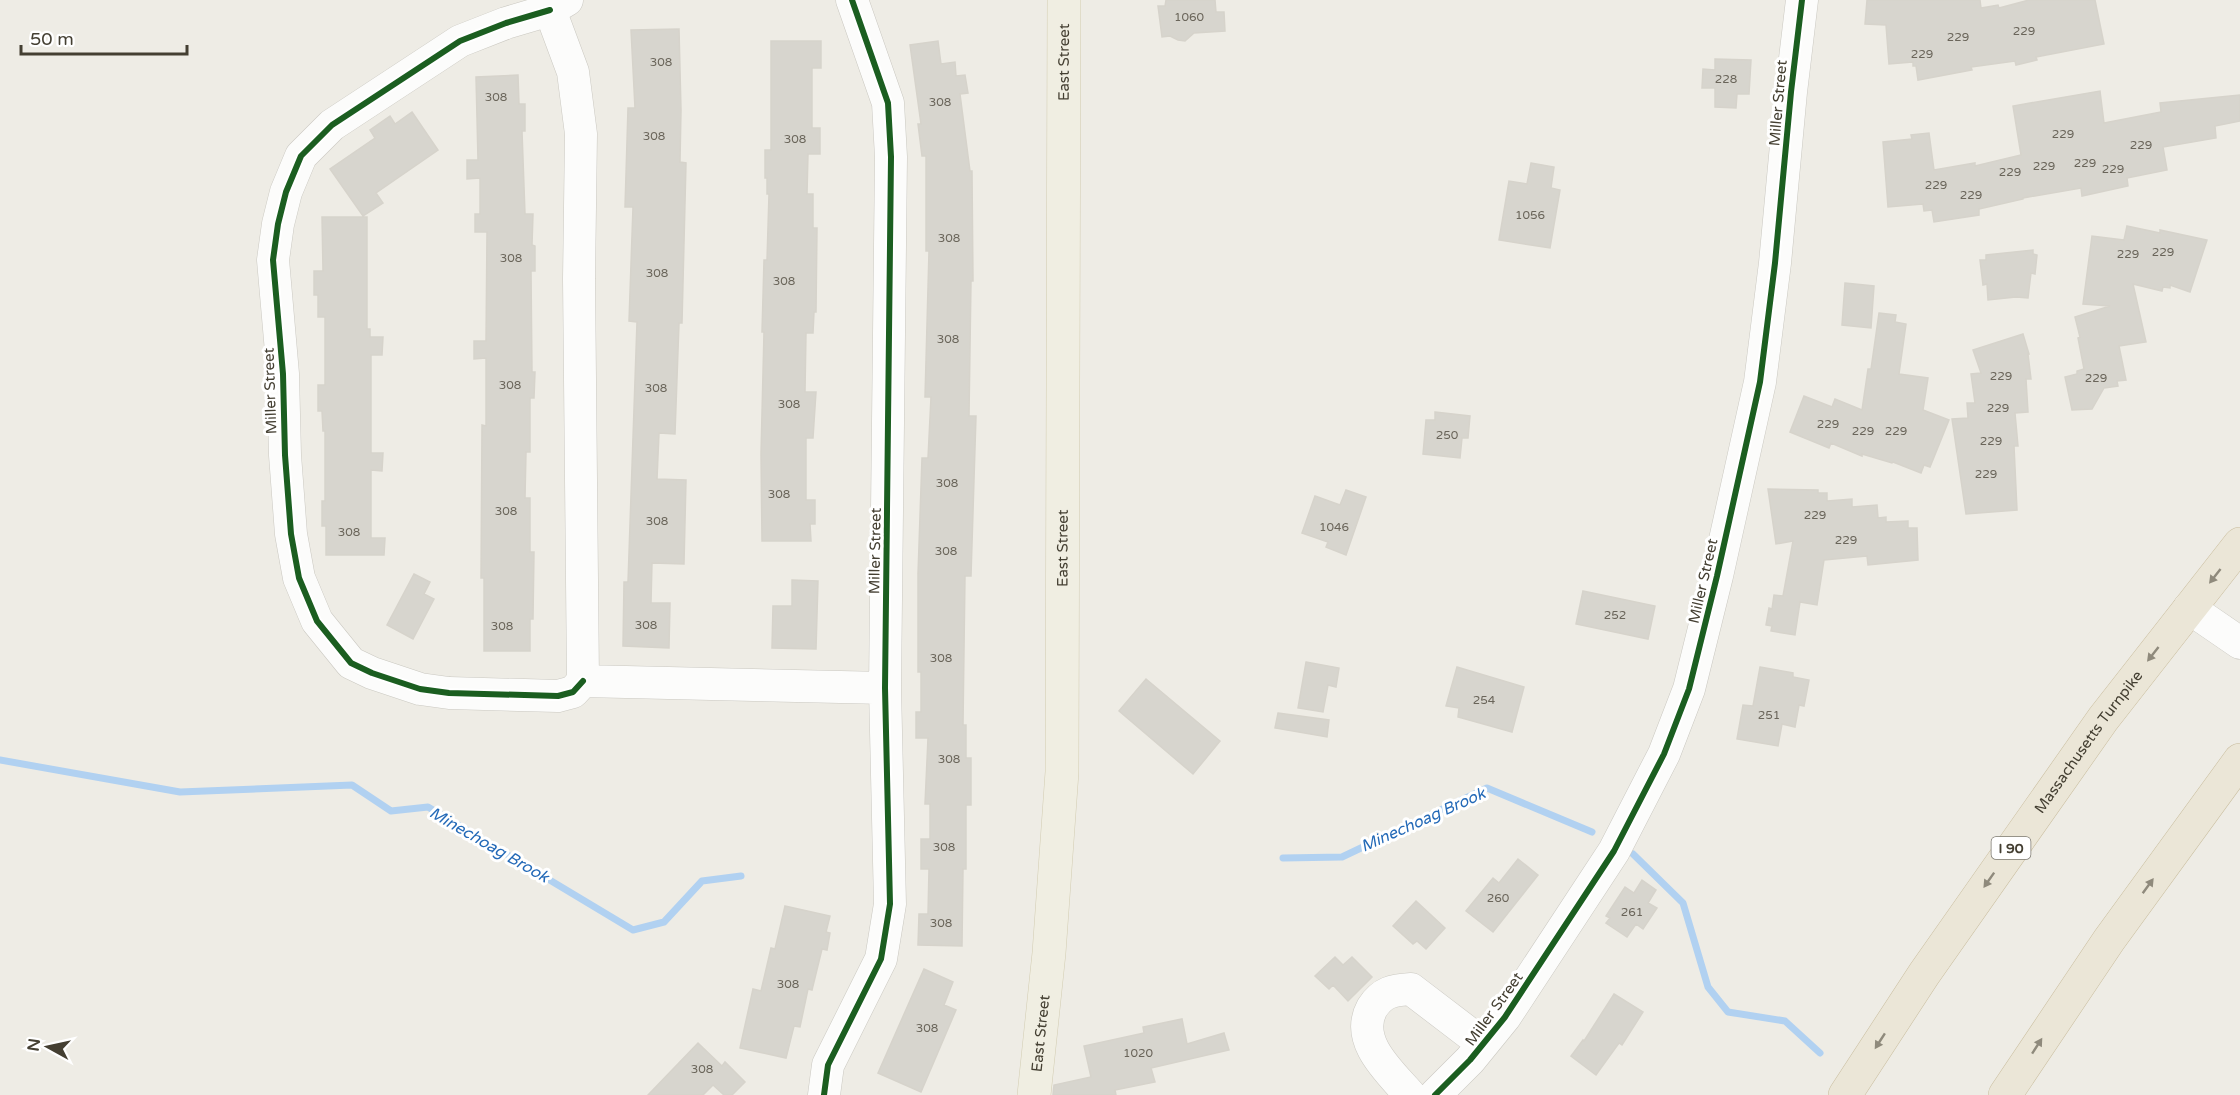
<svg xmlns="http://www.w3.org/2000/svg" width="2240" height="1095" viewBox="0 0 2240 1095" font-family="'Varela Round',sans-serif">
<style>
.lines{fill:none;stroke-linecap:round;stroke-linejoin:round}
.stream{stroke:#b1d1f1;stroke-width:7}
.building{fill:#d7d5ce;stroke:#d6d3cb;stroke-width:1.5}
.minor-casing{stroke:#cac8c1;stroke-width:33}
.major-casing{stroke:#d2ccb1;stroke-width:34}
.highway-casing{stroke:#c9bd9e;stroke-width:34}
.minor{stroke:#fcfcfb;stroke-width:32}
.major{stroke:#f0eee2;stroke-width:33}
.highway{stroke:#ebe6d7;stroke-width:33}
.cycleway-casing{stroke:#fff;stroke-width:10}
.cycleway{stroke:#1b5e20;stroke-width:6}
.oneway{fill:#8f8a7c}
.labels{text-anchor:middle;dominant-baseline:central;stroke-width:6;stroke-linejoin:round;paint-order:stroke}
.number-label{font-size:12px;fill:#6a655a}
.shield{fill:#fff;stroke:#7c7970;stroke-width:1.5}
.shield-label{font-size:14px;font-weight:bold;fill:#443f32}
.street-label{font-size:15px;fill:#443f32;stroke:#fff}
.water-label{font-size:16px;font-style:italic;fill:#2369b7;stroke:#fff}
</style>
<rect width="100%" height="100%" fill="#eeece5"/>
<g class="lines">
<path class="stream" d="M0,760l180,32 172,-7 39,26 37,-4 205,123 31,-8 38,-41 39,-5
M1633,854l50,49 25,84 20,25 57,9 35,32
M1283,858l59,-1 145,-69 105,44"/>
</g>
<path class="building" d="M1166,0h49l1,12h8l1,19 -31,2 -9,8 -7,-1 -8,-4 -8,1 -4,-31h7z
M1867,0h113l1,8 17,-3 1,3 30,-8h66l9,44 -68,13 1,3 -21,5 -1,-4 -44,6 1,3 -54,10 -2,-14h-3v-4l-24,2 -3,-39 -21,-1z
M679,29l2,81 -1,52 6,1 -4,160h-3l-4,111 -16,-1 -2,46 29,1 -2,84 -32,-1 -1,40h19l-1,45 -46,-2 1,-64h4l9,-260 -8,-1 4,-114h-8l3,-99h7l-4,-78z
M771,41h50v27h-9v60h8v26h-12l-1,40h6v34h4l-1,84h-2l-1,21h-7l-1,59h11l-3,46h-7v62h9v24h-5l1,17h-49l-1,-87 3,-122h-2l2,-72h3l2,-66h-2v-16h-2v-28h6z
M938,41l3,23 14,-2 1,14 9,-1 3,18 -8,1 10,77h2l1,110h-2l-2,135h7l-5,160h-6l-2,149h3v33h5v47h-5v64h-3l-1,77 -44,-1 1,-31h9l1,-45h-8v-30h9v-35h-5l3,-66h-12v-26h5v-40h-3v-98l4,-116h6l3,-61h-6l4,-146h-3v-95h-4l-4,-32h3l-11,-79z
M1715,59l36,1 -2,34h-12l-1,14 -21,-1v-19h-13l1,-19 12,1z
M518,75l1,29h6v27h-3l3,83h8l-1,31 3,1v25h-4l1,101h3l-1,26h-4v54h-4l-1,46h5v54h4l-1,67h-3v32h-46v-73h-3l1,-153 4,1v-68l-12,1v-18h12l1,-109h-12v-18h5v-36l-13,1v-19h11l-2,-83z
M2100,91l4,32 57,-11 -1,-9 80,-8v26l-25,5 1,12 -53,9 4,23 -40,8 1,8 -46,10 -1,-8 -58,10v1l-44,10v6l-45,7 -2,-12 -8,1 -1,-7 -35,3 -5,-65 29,-3 -1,-4 18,-2 5,37 41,-7v3l46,-11 -8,-49z
M412,112l26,38 -62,43 7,10 -20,13 -33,-47 45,-31 -5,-8 20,-14 5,8z
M1531,163l23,4 -3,21 9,2 -10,58 -51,-8 10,-59 18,3z
M322,217h45v112h3v8h13l-1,18h-11v98h12l-1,18 -11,-1v68h14l-1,17h-58v-29h-4v-25h3v-70h-2l-1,-20h-4v-26h7v-68h-7v-22h-4v-24h9z
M2127,226l33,7v-3l47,10 -17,52 -20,-7v3l-7,-1 -1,4 -29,-7 13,58 -27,4 7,34 -9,1 1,5 -14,2 -12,21 -20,1 -7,-33 12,-3v-3l7,-2 -6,-31 2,-1 -5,-20 35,-11 -27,-2 9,-68 32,4z
M2033,250v4l4,1 -2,19 -4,-1 -3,25 -12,-1 -28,3 -1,-16 -4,1 -3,-25h6v-5z
M1845,283l29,3 -3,42 -29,-3z
M1879,313l17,2 -1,7 11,2 -7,50 29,4 -5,32 26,10 -19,47 -6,-2 -3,8 -28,-11 -1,1 -30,-9v2l-31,-13 -2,5 -39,-16 14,-36 28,11 3,-8 27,11 6,-41h3z
M2023,334l6,20h-1l3,25h-5l2,33 -13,1 3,33h-4l3,64 -51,4 -14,-95 16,-1 -1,-15h8l-4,-29 10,-1 -8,-23z
M1435,412l35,4 -2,22h-6l-2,20 -37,-4 3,-34h9z
M1768,489l50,1v3h9v8l25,-2v8l25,-2 1,13 8,-1v5l22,-1v7h9l1,32 -50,5 -1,-9 -43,4 -7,45 -17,-3 -5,33 -24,-4 1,-5 -6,-1 3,-17 3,1 2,-14 9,1 10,-55 -17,3z
M1346,490l20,7 -20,58 -20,-8 2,-5 -26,-9 13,-37 25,9z
M414,574l16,8 -6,12 10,5 -21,40 -26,-14z
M792,580l26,1 -2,68 -44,-1 1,-42h19z
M1583,591l72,15 -7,33 -72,-15z
M1306,662l33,6 -3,19 -8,-2 -5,27 -25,-4z
M1457,667l67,20 -12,45 -54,-15 1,-9 -13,-2z
M1760,667l33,6v4l16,3 -5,26 -5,-1 -4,22 -13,-3 -4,22 -41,-7 6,-34 10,1z
M1146,679l74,62 -27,33 -74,-63z
M1278,713l51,7 -2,17 -52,-9z
M1518,859l20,16 -45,57 -27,-21 27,-33 6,5z
M1642,880l14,10 -8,13 9,5 -14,21 -7,-5 -9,13 -21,-14 4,-5 -4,-2 19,-29 9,6z
M1416,901l29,27 -19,21 -9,-8 -4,3 -20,-18z
M785,906l45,10 -4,16 4,1 -3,17 -5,-1 -10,41 -4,-1 -8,38 -6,-1 -8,32 -46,-10 13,-59 8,2 10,-43 4,1z
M1335,957l8,8 9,-8 20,20 -24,24 -15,-16 -4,4 -14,-13z
M924,969l29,13 -9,23 12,5 -35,82 -43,-19z
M1614,994l29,18 -21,33 -3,-2 -23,32 -25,-19 12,-16 1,1z
M1182,1019l5,25 37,-11 5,17 -78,18 4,14 -40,8 1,5h-63l1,-10 37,-8 -7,-31 60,-13 -1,-6z
M698,1043l24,23 3,-4 20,20 -13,13h-8l-11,-10 -10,10h-55z"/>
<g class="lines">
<defs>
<path id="minor" d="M567,0l-17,10 23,62 8,62 -2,145 4,402 302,7
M550,10l-44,13 -46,18 -128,84 -31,31 -15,36 -8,32 -5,36 10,114 2,81 6,79 8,44 18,43 34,42 21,10 48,16 29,4 109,3 15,-4 10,-11
M2189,608l51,35
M824,1095l4,-30 53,-106 9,-55 -5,-216 6,-531 -3,-54 -36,-103
M1410,1095c-20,-23 -56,-54 -38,-87 10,-16 21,-18 39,-19l72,55
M1435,1095l35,-35 35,-43 109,-166 50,-97 25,-65 28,-113 43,-194 15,-119 16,-171 11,-92"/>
<g id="major">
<path id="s1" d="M1034,1095l15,-142 13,-181 2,-772"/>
</g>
<g id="highway">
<path id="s2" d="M1845,1095l79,-121 179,-255 137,-175"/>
<path d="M2005,1095l104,-155 131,-180"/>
</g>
</defs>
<use href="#minor" class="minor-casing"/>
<use href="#major" class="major-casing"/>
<use href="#highway" class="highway-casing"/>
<use href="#minor" class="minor"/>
<use href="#major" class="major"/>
<use href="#highway" class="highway"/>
<defs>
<path id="cycleway" d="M550,10l-44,13 -46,18 -128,84 -31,31 -15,36 -8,32 -5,36 10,114 2,81 6,79 8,44 18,43 34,42 21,10 48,16 29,4 109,3 15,-4 10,-11
M824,1095l4,-30 53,-106 9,-55 -5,-216 6,-531 -3,-54 -36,-103
M1435,1095l35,-35 35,-43 109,-166 50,-97 25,-65 28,-113 43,-194 15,-119 16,-171 11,-92"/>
</defs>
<use href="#cycleway" class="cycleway-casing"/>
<use href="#cycleway" class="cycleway"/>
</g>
<defs><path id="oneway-solid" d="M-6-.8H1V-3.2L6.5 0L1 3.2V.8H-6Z" transform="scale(1.5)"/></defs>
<g class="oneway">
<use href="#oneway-solid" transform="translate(2215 576) rotate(128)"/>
<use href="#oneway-solid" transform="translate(2153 654) rotate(128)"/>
<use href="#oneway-solid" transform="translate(1989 880) rotate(125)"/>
<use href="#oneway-solid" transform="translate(2148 886) rotate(-54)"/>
<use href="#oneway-solid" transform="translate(1880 1041) rotate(123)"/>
<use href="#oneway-solid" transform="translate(2037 1046) rotate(-57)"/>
</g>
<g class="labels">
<g class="number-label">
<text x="1189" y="17">1060</text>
<text x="2024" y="31">229</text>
<text x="1958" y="37">229</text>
<text x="1922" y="54">229</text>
<text x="661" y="62">308</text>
<text x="1726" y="79">228</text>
<text x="496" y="97">308</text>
<text x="940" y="102">308</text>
<text x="2063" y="134">229</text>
<text x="654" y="136">308</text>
<text x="795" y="139">308</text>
<text x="2141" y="145">229</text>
<text x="2085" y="163">229</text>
<text x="2044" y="166">229</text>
<text x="2113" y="169">229</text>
<text x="2010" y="172">229</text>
<text x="1936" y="185">229</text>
<text x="1971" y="195">229</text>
<text x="1530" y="215">1056</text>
<text x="949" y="238">308</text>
<text x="2163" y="252">229</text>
<text x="2128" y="254">229</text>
<text x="511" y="258">308</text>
<text x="657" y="273">308</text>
<text x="784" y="281">308</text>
<text x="948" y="339">308</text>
<text x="2001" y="376">229</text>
<text x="2096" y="378">229</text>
<text x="510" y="385">308</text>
<text x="656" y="388">308</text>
<text x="789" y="404">308</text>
<text x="1998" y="408">229</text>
<text x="1828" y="424">229</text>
<text x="1863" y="431">229</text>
<text x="1896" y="431">229</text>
<text x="1447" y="435">250</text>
<text x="1991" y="441">229</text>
<text x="1986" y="474">229</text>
<text x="947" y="483">308</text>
<text x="779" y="494">308</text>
<text x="506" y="511">308</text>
<text x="1815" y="515">229</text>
<text x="657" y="521">308</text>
<text x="1334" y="527">1046</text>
<text x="349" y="532">308</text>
<text x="1846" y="540">229</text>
<text x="946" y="551">308</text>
<text x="1615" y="615">252</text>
<text x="646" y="625">308</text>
<text x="502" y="626">308</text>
<text x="941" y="658">308</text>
<text x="1484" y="700">254</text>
<text x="1769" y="715">251</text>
<text x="949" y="759">308</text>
<text x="944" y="847">308</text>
<text x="1498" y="898">260</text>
<text x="1632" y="912">261</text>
<text x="941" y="923">308</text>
<text x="788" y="984">308</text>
<text x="927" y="1028">308</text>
<text x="1138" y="1053">1020</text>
<text x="702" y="1069">308</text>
</g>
<rect class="shield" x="1991.5" y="837" width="39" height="22" rx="4.5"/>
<g class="shield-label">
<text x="2011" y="848">I 90</text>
</g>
<g class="street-label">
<text stroke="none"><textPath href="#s1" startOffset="1034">East Street</textPath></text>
<text transform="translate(1778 103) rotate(-85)">Miller Street</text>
<text transform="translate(270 391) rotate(-92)">Miller Street</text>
<text stroke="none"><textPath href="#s1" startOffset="548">East Street</textPath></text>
<text transform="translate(875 551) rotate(-89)">Miller Street</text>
<text transform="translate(1703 581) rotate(-77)">Miller Street</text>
<text stroke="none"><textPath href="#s2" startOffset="429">Massachusetts Turnpike</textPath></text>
<text transform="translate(1494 1009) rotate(-54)">Miller Street</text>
<text stroke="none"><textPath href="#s1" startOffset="62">East Street</textPath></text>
</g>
<g class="water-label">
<text transform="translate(1423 820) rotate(-24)">Minechoag Brook</text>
<text transform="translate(489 845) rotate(30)">Minechoag Brook</text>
</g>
</g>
<g transform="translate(48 1047) rotate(278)" stroke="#ffffff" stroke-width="4.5" paint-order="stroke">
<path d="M0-4.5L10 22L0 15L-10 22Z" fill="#443f32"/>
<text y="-9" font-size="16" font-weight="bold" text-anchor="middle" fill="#443f32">N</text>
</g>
<path d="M21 45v9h166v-9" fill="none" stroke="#443f32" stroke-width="3"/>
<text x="30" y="45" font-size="18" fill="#443f32" stroke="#ffffff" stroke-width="4.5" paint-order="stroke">50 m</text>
</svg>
